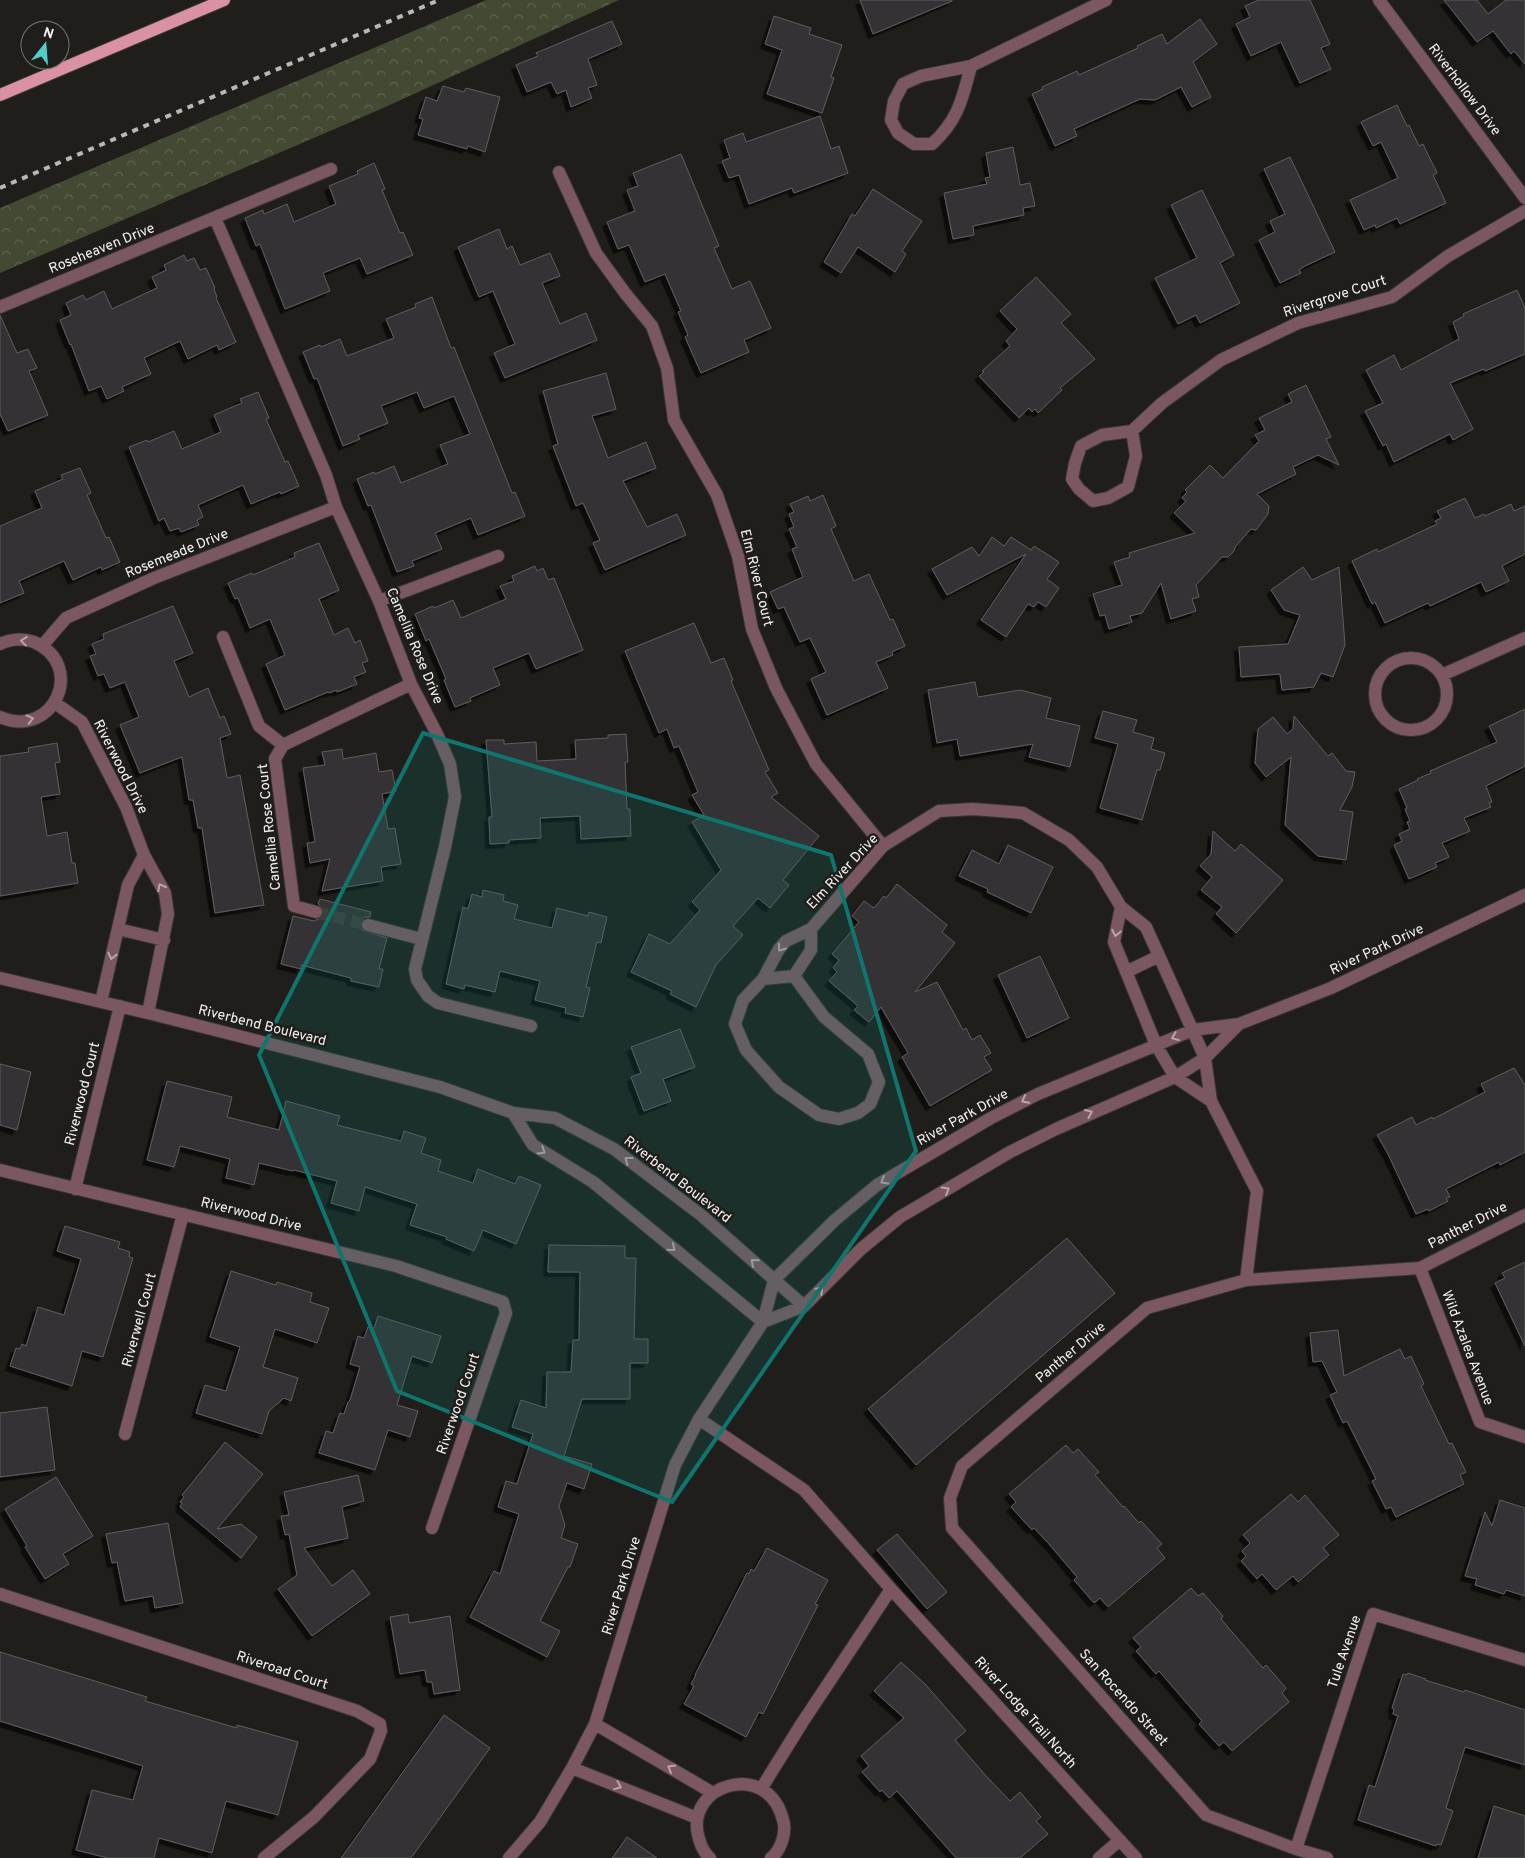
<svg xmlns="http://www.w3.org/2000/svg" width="1525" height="1858" viewBox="0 0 1525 1858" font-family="Overpass,sans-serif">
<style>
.forest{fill:url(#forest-crowns)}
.building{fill:#363336;stroke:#5f5d60;filter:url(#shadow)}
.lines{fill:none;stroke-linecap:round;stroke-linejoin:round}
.minor-tunnel{stroke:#3f3e3b;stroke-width:12;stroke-dasharray:12 6;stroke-linecap:butt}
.minor-casing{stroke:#393835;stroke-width:14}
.major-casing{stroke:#393835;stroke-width:14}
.minor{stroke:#7b5860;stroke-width:12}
.major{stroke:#d991a3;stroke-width:12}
.rail{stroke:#b9b8b6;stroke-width:4;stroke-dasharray:6 6;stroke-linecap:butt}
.oneway{stroke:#b8a6a9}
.marked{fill:#0f766e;fill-opacity:0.2;stroke:#0f766e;stroke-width:4;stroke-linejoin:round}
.labels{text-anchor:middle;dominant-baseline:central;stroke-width:5;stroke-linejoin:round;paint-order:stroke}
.street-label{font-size:14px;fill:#f5f4f2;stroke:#1f1e1b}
</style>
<defs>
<pattern id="forest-crowns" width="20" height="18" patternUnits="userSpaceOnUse" patternTransform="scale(1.25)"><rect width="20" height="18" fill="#434932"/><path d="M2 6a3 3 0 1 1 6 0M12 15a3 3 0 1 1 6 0" fill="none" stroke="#5f6450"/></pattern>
<filter id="shadow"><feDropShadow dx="-4.5" dy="4.5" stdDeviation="0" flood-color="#0009"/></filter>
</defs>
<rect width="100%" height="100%" fill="#1f1e1b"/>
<path class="forest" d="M486,0h133l-238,109 -381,164v-65z"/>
<path class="building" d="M860,0h92v1l-79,33z
M1259,0h51l20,44 -9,4 10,21 -31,14 -19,-41 -30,14 -15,-32 14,-7 -5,-11z
M1444,0h33l11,14 18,-14h19v64l-11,-13 -3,3 -18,-23 -16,11z
M774,16l37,12 -2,6 33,11 -11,32 3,1 -12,35 -55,-19 15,-44 -17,-6z
M1200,19l17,25 -24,18 18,35 -19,10 -11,-20 -26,13 -15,-1 -66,30 3,7 -22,10 -23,-52 11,-5 -1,-2 35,-16 2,4 59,-27 -1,-2 25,-12 5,10z
M612,21l10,23 -34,15 9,26 -9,3 4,10 -21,9 -5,-17 -9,4 -6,-12 -24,10 -11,-27 22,-9 -2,-3z
M443,86l21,6 2,-4 34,9 -15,55 -17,-6 -1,3 -49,-14 5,-16 -4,-1 7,-21 11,4z
M1397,105l10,21 2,-1 10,21 4,-2 14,29 -4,2 13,28 -46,21 -3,-6 -21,10 -1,-3 -11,5 -14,-30 48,-22 -17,-36 -8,4 -12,-24z
M820,116l11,33 8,-3 9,27 -54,20 -2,-5 -43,16 -10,-29 -10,3 -7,-17 8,-3 -6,-18 19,-7 3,9z
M1013,147l7,38 10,-2 5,23 -12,2 1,7 -51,11 1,9 -21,4 -9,-46 43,-9 -2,-6 5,-1 -4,-24z
M681,154l38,92 -5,2 18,41 18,-8 21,47 -27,12 5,12 -48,21 -16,-36 3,-2 -10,-23 3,-1 -16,-37 -20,8 -16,-37 -11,4 -11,-27 28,-11 -8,-21 11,-4 -5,-13z
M1290,157l45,95 -30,14 -6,4 2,3 -21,10 -21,-43 16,-8 -5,-11 15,-7 -21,-45z
M374,163l11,26 -3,1 18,43 3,-1 10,23 -46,19 -7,-16 -37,15 7,18 -45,18 -25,-65 -4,2 -11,-28 18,-8 1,4 23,-10 7,18 42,-18 -7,-18 29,-12 -1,-3z
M873,189l49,32 -20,30 4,3 -11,18 -37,-25 -17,26 -17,-11 28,-48 3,2z
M1202,190l32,65 -14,8 20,40 -40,20 -4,-8 -18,9 -23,-46 42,-20 -26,-53z
M499,229l8,20 5,-3 8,19 30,-12 10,23 -18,7 18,41 26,-11 11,27 -92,38 -11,-25 21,-9 -22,-53 -14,6 -21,-50z
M184,255l3,6 7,-3 6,12 6,-2 9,20 -1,1 3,8 -1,1 20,44 -17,8 -2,-5 -29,14 -8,-18 -36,17 7,16 -29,13 2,4 -17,8 -6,-13 -12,5 -18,-47 -1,1 -10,-25 11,-5 -5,-12 17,-8 3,5 18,-9 8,18 45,-21 -5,-11 14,-7 -2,-5z
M1036,277l35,37 -10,9 34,36 -35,29 2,2 -24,23 -3,-4 -3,3 -3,-4 -10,10 -40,-42 5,-4 -2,-1 28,-25 -4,-5 11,-12 -17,-18z
M1517,290l8,18v46l-40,17 -1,-2 -34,14 23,46 -20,11 -3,-6 -56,28 -8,-18 -3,2 -18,-35 18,-8 -17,-33 28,-15 7,15 58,-31 -6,-17 11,-6 -1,-2z
M432,297l19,51 3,-1 58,146 3,-1 10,24 -47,19 -7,-17 -36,15 7,16 -30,12 2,5 -17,6 -26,-67 -3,1 -11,-27 17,-7 1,2 19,-8 7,17 47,-19 -8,-19 30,-11 -16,-38 -30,12 -7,-16 -36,14 7,17 -30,12 2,4 -17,7 -26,-68 -3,1 -11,-27 17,-7 1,2 19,-8 7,17 47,-18 -8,-19 30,-12 -1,-3z
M0,315l17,38 11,-4 9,19 -8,3 19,44 -40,16 -8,-17z
M606,373l10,36 -24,7 16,42 38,-16 10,26 -33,13 24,46 30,-13 9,21 -81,35 -12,-27 7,-3 -17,-37 -7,3 -23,-60 5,-2 -15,-53z
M1306,385l25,52 -5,2 13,26 -21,-10 -25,12 3,7 -39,20 12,12 -1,8 -12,16 -5,-1 -16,18 -1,4 -6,6h-6l-26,28 3,12 -7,2 4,12 -25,8 -10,-36 -19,30 -12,3 2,6 -23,7 -4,-14 -5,1 -7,-22 29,-9 -8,-23 16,-5 -1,-4 66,-20 -21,-20 12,-12 -4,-3 5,-6 -2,-2 25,-25 13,13 36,-37 -4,-6 10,-5 -6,-12 33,-16 -4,-8z
M258,392l11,26 -3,1 19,43 3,-1 11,25 -18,8 -1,-2 -29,12 -8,-19 -45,20 5,12 -6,3 2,5 -18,7 -2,-4 -9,3 -6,-13 -5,3 -30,-74 18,-7 1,2 26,-11 8,18 39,-17 -7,-17 28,-12 -2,-4z
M80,468l11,25 -4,2 19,43 3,-1 11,25 -18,8 -1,-3 -28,13 -9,-19 -45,20 5,12 -24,10v-77l42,-18 -7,-17 28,-12 -2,-4z
M823,495l13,31 -5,3 23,52 15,-7 21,46 3,-1 12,27 -13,6 1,3 -17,7 12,26 -61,27 -16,-36 15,-7 -16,-34 -10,4 -16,-35 -6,2 -8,-17 33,-15 -11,-28 5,-2 -8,-18 5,-2 -5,-13 5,-2 -4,-8 18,-8 2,5z
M1465,498l10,20 9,-4 1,2 26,-12 3,7 11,-5v48l-23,12 7,15 -23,11 -5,-10 -51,24 -2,-3 -43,20 -10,-21 -3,2 -20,-43 25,-12 1,3 59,-28 -2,-3 6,-3 -4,-7z
M992,537l12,9 7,-9 20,13 3,-4 25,16 -12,17 12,9 -13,19 -8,-5 -4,5 -6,-3 -22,33 -25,-17 45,-66 -79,41 -15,-26 40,-22 7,9z
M319,543l20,47 -20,9 15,36 14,-7 7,15 5,-3 8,21 -6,2 4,9 -12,5 3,7 -20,8v-2l-8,3 -1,-1 -43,18 -19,-46 19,-9 -15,-36 -20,9 -12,-30 -3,1 -7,-16 24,-10 1,2 42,-18 -1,-4z
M535,566l2,5 6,-3 5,12 6,-2 29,72 -47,19 -7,-16 -36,15 7,17 -30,13 1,3 -16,6 -11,-27 2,-1 -17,-40 -3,2 -11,-27 18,-8 1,2 19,-8 8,18 45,-19 -6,-13 14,-5 -2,-5z
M1303,567l9,13 27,-13 6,78 -12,32 -12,-4 -7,14 -32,3 -2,-16 -39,3 -2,-30 49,-3 12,-29 -16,-5 -13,-20z
M173,606l20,47 -19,8 15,36 19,-9 12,30 4,-2 7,18 -11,4 7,40 13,-3 24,130 -49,8 -13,-85h-4l-5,-28h-4l-7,-43 -42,16 -20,-48 19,-8 -14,-35 -15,6 -6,-14 -6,2 -8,-20 6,-2 -4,-10 12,-5 -1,-5z
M694,623l17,40 13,-5 9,22 -2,1 38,89 -4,2 13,21 -7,4 48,39 -36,44 6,5 -19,23 -12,-10 -25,28 10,9 -27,30 -20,42 -26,-13 2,-3 -41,-19 18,-38 21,10 30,-34 -8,-8 29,-32 -29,-48 12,-7 -12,-20 6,-3 -19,-46 -5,2 -7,-19 -8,4 -34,-82z
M975,682l3,15 42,-7 31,8 -5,20 34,8 -10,41 -41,-10 4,-13 -73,12 -3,-17 -20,4 -9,-53z
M1525,709v57l-39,20 6,16 -3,1 2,4 -27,11 6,13 -28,12 7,14 -14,6 2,4 -28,12 -15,-34 8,-4 -3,-7 11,-5 -3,-7 3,-1 -5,-12 2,-1 -8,-19 19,-9 -1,-1 14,-6 -1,-2 67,-29 -8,-16z
M1103,711l34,9 -4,12 21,6 -3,11 14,4 -5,17h-3l-15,50 -42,-12 18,-64 -23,-6z
M1294,716l34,40 4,-3 14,18 9,1 -3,15 -12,23 13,2 -7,48 -28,-4 -33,-31 6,-68 -25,20 -11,-14 3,-34 15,-12 14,17 6,-5z
M626,734l2,28h-3l2,47h3l1,27 -50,3 -1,-23 -40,2 1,20 -32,2v3l-19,1 -1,-27h3l-6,-77h18v4l32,-2 1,19 39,-2 -1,-19 33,-2v-3z
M57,743l3,19 -5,1 5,31 -19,3 6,39 20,-4 5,31h3l3,20 -78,13v-140l29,-4 -1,-4z
M342,749l1,10 33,-6 3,19 13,-2 4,21 -14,3 6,35 7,-1 6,36 -20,3 2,14 -61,10 8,-32 -20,4 -3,-20 8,-1 -12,-74 22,-3 -3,-13z
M1213,831l22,20 6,-7 42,36 -47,53 -20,-19 6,-7 -21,-17 11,-13 -12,-11 11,-12z
M1008,845l45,22 -22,46 -44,-21 1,-3 -29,-13 13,-26 27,14z
M897,884l50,41 -5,7 13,11 -40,49 22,-10 26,48 3,-2 6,12 8,-5 11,18 -7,4 8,13 -62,36 -28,-49 6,-4 -27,-46 -12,15 -15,-12 4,-4 -29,-25 8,-9 -4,-4 6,-8 -7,-6 27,-32 -7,-6 12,-15 10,7 10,-12 2,2z
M483,890l21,5 -1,6 15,4 -4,14 38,9 5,-20 31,8 1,-4 18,5 -6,26 -4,-1 -11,45 4,1 -7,29 -18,-4 1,-5 -31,-8 5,-19 -40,-10 -5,21 -30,-7 -1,4 -18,-5 17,-77 5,2 4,-15 10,3z
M320,899l51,13 -1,5h-5l-5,5 2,8 25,8 -8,31h4l-4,18 -28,-6v-3l-50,-13v4l-20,-5 12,-48 21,5 7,-3 3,-8 -6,-6z
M1040,956l29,62 -42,20 -29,-63z
M680,1029l15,38 -32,12 8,22 -27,10 -13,-34 10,-4 -10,-26z
M0,1064l31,8 -14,58 -17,-5z
M1514,1068l11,17v67l-25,13 -1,-3 -53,27 4,8 -4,1 2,3 -19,10 -1,-2 -12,5 -28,-60 -11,-19 35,-18 4,8 16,-8 1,2 52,-27 -4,-8z
M167,1081l65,16 -5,20 52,13 7,-29 54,15 -3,9 64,16 3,-10 22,7 -5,15 20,7 -3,11 35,12 5,-14 37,15 4,-8 22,9 -25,59 -33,-14 -9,21 -28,-12 1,-2 -37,-12 7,-21 -52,-17 -6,24 -28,-8 6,-22 -43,-11 -1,1 -34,-8 -5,22 -28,-7 4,-19 -50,-13 -6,21 -27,-7z
M65,1226l55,16 -2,6 12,4 -1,5 4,1 -30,99 -21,-6 -10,35 -62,-20 6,-18 4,1 2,-5 4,2 12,-39 26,8 17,-56 -24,-8z
M1067,1238l48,55 -199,172 -48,-56z
M549,1245l76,1v12h11l-2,81h14v24h-18v36h-48l-18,57 28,8 -8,25 -17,-6 -8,23 6,19 -4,13 17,6 -8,23h-2l-28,54 20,10 -13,26 -77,-40 24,-46 6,3 19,-60 -21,-7 8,-26 11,3 16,-50 -21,-7 9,-27 25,8 1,-36h24l2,-32h6l1,-68h-32z
M1525,1262v84l-30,-63 10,-5 -3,-5z
M231,1271l45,14 1,-3 35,11 -2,9 19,6 -12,35 -42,-14 -12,38 35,11 -7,23 -7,-3 -15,13 -7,23 -66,-21 9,-28 21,6 14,-44 -30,-10z
M378,1316l63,20 -9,27 -20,-7 -15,49 21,6 -8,26 -22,-7 -13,40 -56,-17 7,-22 7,2 7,-20 4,1 4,-12 2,-2 10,-33 -10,-3 8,-28 6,2 4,-11 6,1z
M1338,1330l6,46 56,-27 5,10 6,-3 13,28 -3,2 28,58 3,-1 14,29 -6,3 4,9 -68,33 -5,-10 -5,2 -14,-28 4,-2 -29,-58 -4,2 -13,-28 7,-3 -15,-31 -9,1 -3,-29z
M47,1407l8,63 -55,7v-64z
M225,1442l38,32 -46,55 24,-5 16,13 -16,21 -61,-51 2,-4 -2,-1 4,-5 -2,-2z
M1066,1445l7,8 5,-4 21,23 -4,3 28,32 1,-1 15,17 2,-2 21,23 -5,4 8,10 -57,49 -8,-9 -6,5 -20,-23 3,-3 -28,-33 -15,-16 -2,2 -21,-23 5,-5 -7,-8z
M358,1475l6,26 -22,6 6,31 -44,10 28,38 21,-16 17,24 -58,42 -34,-47 19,-14 -8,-41 -4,1 -4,-19 8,-1 -5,-23z
M56,1477l37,59 -30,18 6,10 -24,15 -20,-32 2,-1 -22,-37z
M1291,1494l7,8 7,-7 34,40 -16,13 6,7 -31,27 -5,-6 -17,14 -14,-16 -5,5 -16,-18 5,-5 -4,-5 8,-8 -7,-8z
M1500,1500l25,8v88l-19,-6 -2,4 -29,-9 2,-6 -12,-3 20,-64 7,14z
M168,1523l15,80 -28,5 -2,-12 -28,5 -8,-39 -5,1 -6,-29z
M897,1534l50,58 -20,17 -50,-59z
M767,1548l61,32 -13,24 3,1 -55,109 -4,-2 -13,25 -62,-33 10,-18 -3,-2 5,-9h-1l52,-102 2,1 2,-5 3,2z
M1191,1588l7,8 5,-3 20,23 -2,3 42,49 3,-3 20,23 -4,5 7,9 -57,49 -8,-9 -5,4 -20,-22 3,-3 -43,-50 -3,3 -20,-23 5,-4 -8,-9z
M408,1614l1,9 41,-7 10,74 -26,4 -2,-12h-5l-2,-12 -25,4 -10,-57z
M0,1652l147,45 -2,4 92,27v-3l61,17 -20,73 -52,-14 -14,52 -53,-15 -5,20h-46l-32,-8 16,-60 41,10 10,-34 -143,-45z
M901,1662l25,23 40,46 -11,9 32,37 23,24 10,-9 21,25 -5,4 12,13 -28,24h-64l-59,-67 -8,7 -7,-8 -2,2 -18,-20 7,-6 -8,-10 43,-38 -30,-27z
M1408,1673l18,6 -1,1 39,12 1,-2 60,20v55l-60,-18 -19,61 7,3 -12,34 -4,-1 -1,2 -78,-26 11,-35 6,2 23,-71 -5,-2 1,-5 -2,-1 11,-34 4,1z
M444,1715l46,33 -79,110h-70z
M1494,1806l31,10v42h-47z
M627,1837l30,21h-45z"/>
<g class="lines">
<path class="minor-tunnel" d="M316,912l52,13"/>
<defs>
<path id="minor" d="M1379,0l146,198
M971,66c-9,34 -13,54 -39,78h-18l-16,-11 -7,-13 3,-19 9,-17 18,-8 50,-10 135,-66
M559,172l37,81 29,40 27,33 15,42 7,52 43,75 21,61 14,73 24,59 40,76 67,82
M215,218l111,257 10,32 43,94 32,83 26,50 13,30 5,33 -10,50 -30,122 2,11 11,16 10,7 93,23
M0,307l331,-138
M1132,431l4,25 -8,31 -20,11 -15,3 -14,-12 -7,-10 3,-16 6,-17 21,-11 30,-4 30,-28 59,-43 77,-37 94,-26 56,-41 77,-45
M379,601l119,-45
M223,637l36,89 24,19
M0,644c10,-5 23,-6 34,-2 53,23 20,98 -34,75
M42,646l24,-28 88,-40 182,-71
M1375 694a36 36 0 1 1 72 0a36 36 0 1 1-72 0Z
M1442,675l83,-37
M55,703l27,19 44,85 18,48 21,38 3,21 -20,99
M1121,907l-7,35 42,103 19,32 36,24
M316,912l-22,-6 -19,-147 8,-14 128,-61
M368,925l53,14
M118,929l46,11
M1126,972l33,-16
M794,976l30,41 44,37 11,28 -9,22 -12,9 -19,6 -20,-4 -40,-28 -33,-37 -11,-26 8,-24 20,-21z
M794,976l17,-26v-21
M0,978l148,35 292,74 73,26 42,5 59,31 87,66 103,91
M763,979l16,-30 7,-8 25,-12 72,-83 56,-35 34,-2 50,4 46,27 28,27 24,40 25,20 59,131 6,43 46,90 -11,89
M101,1002l27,-117 16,-30
M513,1113l20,32 60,37 170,140
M0,1170l396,96 107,36 3,11 -74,215
M75,1189l45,-183
M1420,1268l60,154 45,15
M763,1322l41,-16 57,-57 39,-32 110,-65 46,-23 119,-52 30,-19 34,-34
M699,1419l105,71 87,99 245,269
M125,1434l58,-220
M0,1594l357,117 23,13 1,7 -11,28 -56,58 -50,41
M595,1724l118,69
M572,1768l125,50
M761,1789l41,-66 89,-134
M1296,1849l77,-235 152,46
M509,1858l31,-36 32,-54 23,-44 80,-259 24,-46 64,-97 11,-42 61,-60 42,-35 114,-67 47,-24 155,-64 46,-6 92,-36 194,-93
M710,1858c-7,-6 -10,-14 -12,-23 -12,-51 70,-76 85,-15 4,12 -2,30 -12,38
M1099,1858l21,-18
M1327,1858l-31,-9 -90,-34 -254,-287 -2,-30 12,-32 185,-158 99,-28 174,-12 105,-53"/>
<path id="major" d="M0,95l224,-95"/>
</defs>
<use href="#minor" class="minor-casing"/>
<use href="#major" class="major-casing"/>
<use href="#minor" class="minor"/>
<use href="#major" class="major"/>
<path class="rail" d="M0,188l439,-188"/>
</g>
<defs><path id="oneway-chevron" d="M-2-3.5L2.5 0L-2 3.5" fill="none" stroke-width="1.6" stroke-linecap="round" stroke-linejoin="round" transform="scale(1.25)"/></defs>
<g class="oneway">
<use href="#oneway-chevron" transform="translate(24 641) rotate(-173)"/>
<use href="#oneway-chevron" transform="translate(30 719) rotate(-13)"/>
<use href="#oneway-chevron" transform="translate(161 887) rotate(-117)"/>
<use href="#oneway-chevron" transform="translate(1116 933) rotate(101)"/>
<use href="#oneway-chevron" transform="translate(781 948) rotate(126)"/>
<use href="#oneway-chevron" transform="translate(112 956) rotate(103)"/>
<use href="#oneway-chevron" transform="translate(1175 1037) rotate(158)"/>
<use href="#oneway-chevron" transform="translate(1025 1100) rotate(152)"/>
<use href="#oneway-chevron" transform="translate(1089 1113) rotate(-23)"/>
<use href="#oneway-chevron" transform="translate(542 1151) rotate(32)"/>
<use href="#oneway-chevron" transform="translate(628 1160) rotate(-143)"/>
<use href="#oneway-chevron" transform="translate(884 1181) rotate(149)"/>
<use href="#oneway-chevron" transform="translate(946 1190) rotate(-31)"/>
<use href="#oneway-chevron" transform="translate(672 1248) rotate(40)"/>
<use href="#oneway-chevron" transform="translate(754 1262) rotate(-139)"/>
<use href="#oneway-chevron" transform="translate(820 1290) rotate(-45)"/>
<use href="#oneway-chevron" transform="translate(671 1768) rotate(-150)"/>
<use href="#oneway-chevron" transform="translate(618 1786) rotate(22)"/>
</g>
<path class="marked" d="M423,733l408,122 85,296 -244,351 -275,-111 -138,-336z"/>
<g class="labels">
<g class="street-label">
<text transform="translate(1464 90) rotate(53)">Riverhollow Drive</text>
<text transform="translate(102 249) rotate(-22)">Roseheaven Drive</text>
<text transform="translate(1335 297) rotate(-18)">Rivergrove Court</text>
<text transform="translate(177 554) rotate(-22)">Rosemeade Drive</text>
<text transform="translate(756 578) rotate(76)">Elm River Court</text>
<text transform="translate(414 646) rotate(67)">Camellia Rose Drive</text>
<text transform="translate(120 767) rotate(63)">Riverwood Drive</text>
<text transform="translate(270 827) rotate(-96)">Camellia Rose Court</text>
<text transform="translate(843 872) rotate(-47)">Elm River Drive</text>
<text transform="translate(1377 950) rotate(-25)">River Park Drive</text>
<text transform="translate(262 1026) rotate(14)">Riverbend Boulevard</text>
<text transform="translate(83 1094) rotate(-76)">Riverwood Court</text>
<text transform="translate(963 1118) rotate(-29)">River Park Drive</text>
<text transform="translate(677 1180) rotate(38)">Riverbend Boulevard</text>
<text transform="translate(251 1215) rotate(14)">Riverwood Drive</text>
<text transform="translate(1468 1226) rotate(-27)">Panther Drive</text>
<text transform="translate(140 1320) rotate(-75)">Riverwell Court</text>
<text transform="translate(1467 1348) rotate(69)">Wild Azalea Avenue</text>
<text transform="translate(1071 1353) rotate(-40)">Panther Drive</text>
<text transform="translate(459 1404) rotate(-71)">Riverwood Court</text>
<text transform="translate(622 1586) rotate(-73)">River Park Drive</text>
<text transform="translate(1345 1652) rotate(-71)">Tule Avenue</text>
<text transform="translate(282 1671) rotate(18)">Riveroad Court</text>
<text transform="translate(1123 1698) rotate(48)">San Rocendo Street</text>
<text transform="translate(1025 1713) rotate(48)">River Lodge Trail North</text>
</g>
</g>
<g transform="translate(45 45) rotate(17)"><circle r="24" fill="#1f1e1b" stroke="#757471"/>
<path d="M0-4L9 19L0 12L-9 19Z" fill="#52cdcc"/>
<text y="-8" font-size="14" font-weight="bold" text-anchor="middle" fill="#f5f4f2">N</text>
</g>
</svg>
